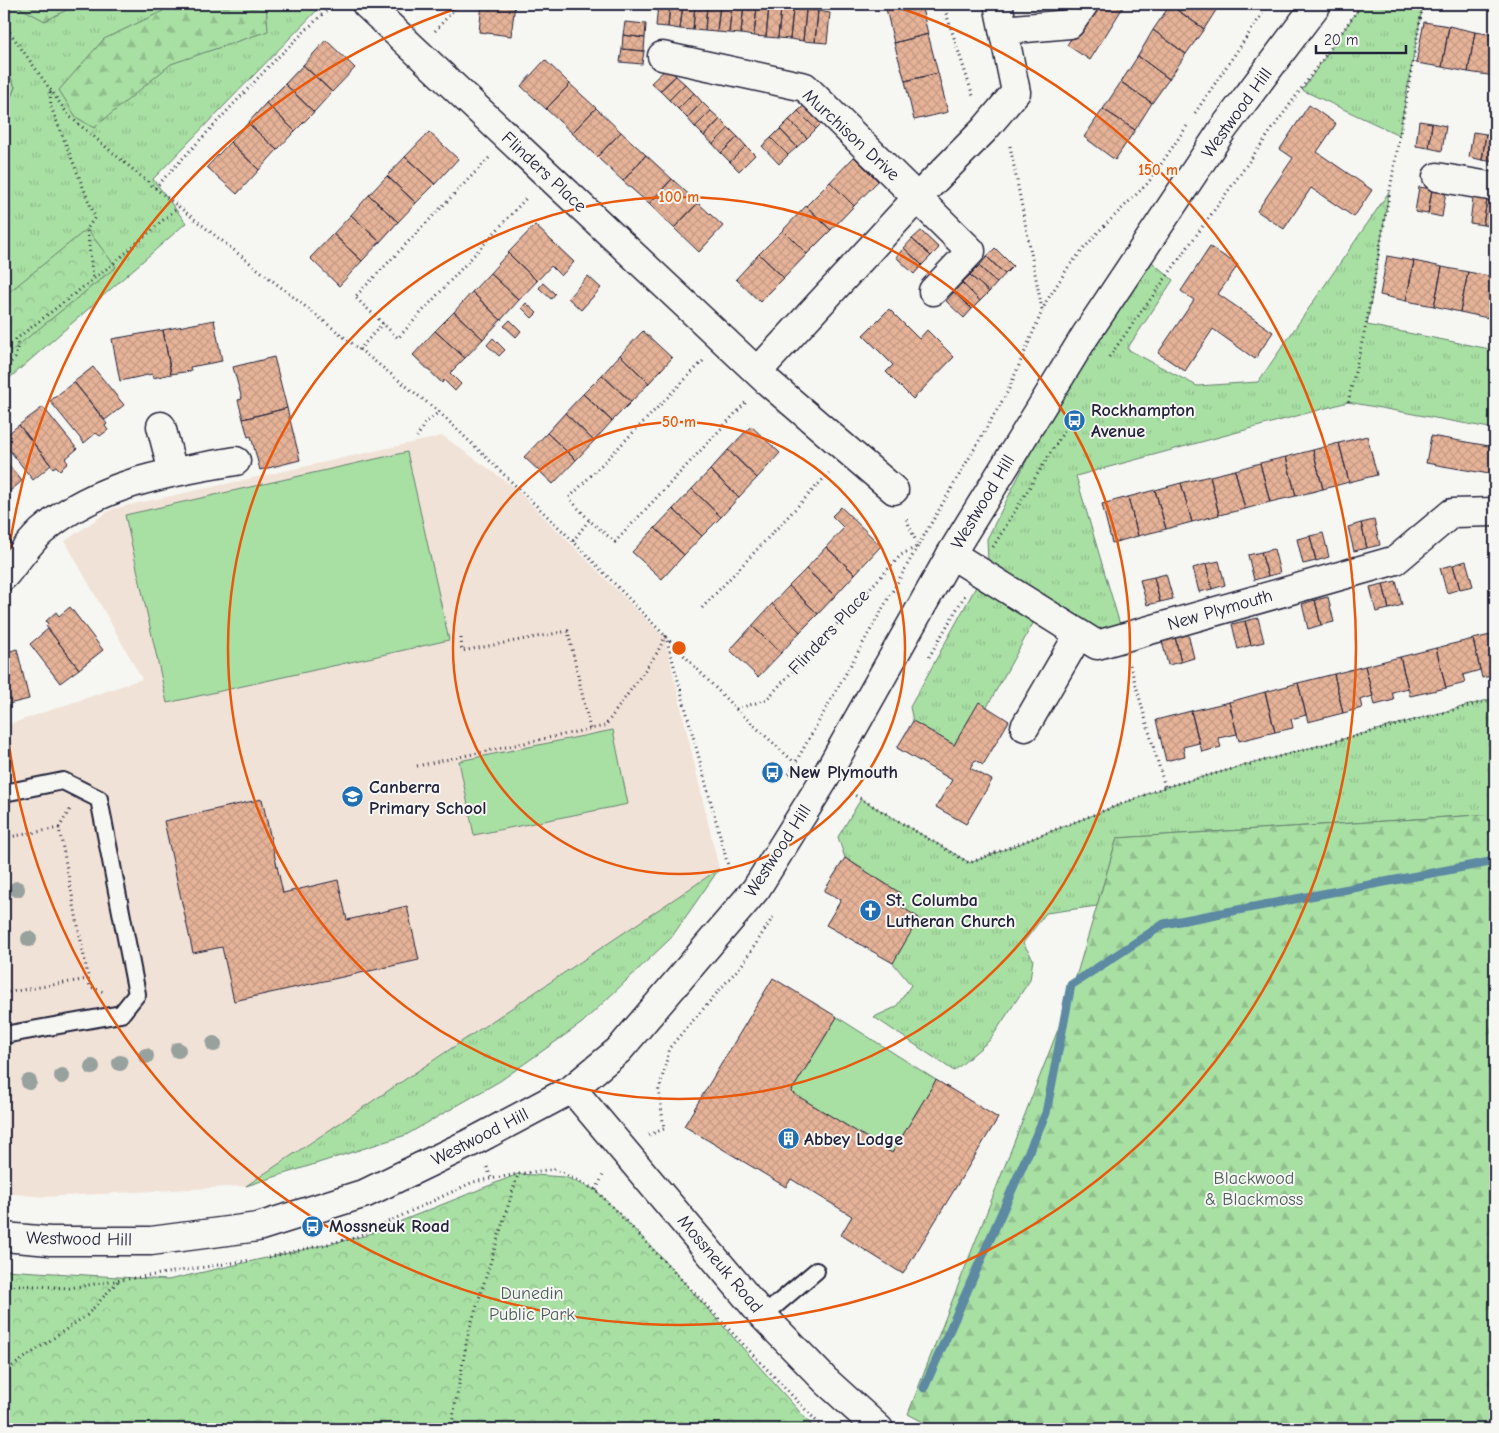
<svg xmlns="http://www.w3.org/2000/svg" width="1499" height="1433" viewBox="0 0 1499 1433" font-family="'Comic Neue',sans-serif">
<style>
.built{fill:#f1e2d7}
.grass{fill:url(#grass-tufts);stroke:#65806f}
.forest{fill:url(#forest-firs);stroke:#65806f}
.park{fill:url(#park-crowns);stroke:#65806f}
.garden{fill:#a8dfa3;stroke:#65806f}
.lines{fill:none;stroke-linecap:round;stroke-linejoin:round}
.stream{stroke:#5d89a2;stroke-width:9}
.building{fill:url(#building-cross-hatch);stroke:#22223b}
.service-casing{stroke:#22223b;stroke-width:20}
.minor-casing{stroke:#22223b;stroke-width:31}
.tertiary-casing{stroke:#22223b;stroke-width:31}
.path{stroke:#22223b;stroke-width:3;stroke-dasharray:1 4;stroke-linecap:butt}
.service{stroke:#f6f6f2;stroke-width:16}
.minor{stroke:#f6f6f2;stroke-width:28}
.tertiary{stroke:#f6f6f2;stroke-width:28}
.tree{fill:#97a19e}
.ring{fill:none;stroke:#e8590c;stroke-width:2.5}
.labels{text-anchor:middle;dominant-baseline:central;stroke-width:4;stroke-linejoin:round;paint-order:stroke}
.street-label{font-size:18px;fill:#22223b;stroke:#f6f6f2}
.poi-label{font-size:18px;font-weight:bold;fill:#22223b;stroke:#f6f6f2;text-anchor:start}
.park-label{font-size:18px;fill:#4a5b5a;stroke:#f6f6f2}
.centre{fill:#e8590c;stroke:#f6f6f2;stroke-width:2.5}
.ring-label{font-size:15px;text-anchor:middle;font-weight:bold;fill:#e8590c;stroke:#f6f6f2;stroke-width:4;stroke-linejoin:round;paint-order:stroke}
</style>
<defs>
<pattern id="grass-tufts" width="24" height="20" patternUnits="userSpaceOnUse" patternTransform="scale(1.25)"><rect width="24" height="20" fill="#a8dfa3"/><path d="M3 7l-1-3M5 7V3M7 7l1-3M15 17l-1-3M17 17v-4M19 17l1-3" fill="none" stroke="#90bf8d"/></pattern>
<pattern id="forest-firs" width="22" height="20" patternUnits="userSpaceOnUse" patternTransform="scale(1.25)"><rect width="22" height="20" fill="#a8dfa3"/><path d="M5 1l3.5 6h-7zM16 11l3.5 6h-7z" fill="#90bf8d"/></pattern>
<pattern id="park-crowns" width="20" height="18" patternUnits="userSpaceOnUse" patternTransform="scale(1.25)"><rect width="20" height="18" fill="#a8dfa3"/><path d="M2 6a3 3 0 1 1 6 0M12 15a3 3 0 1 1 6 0" fill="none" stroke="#90bf8d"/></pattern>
<pattern id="building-cross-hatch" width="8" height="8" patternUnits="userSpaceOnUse" patternTransform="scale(1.25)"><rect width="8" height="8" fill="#e6b398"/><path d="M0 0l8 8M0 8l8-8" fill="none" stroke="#c59a84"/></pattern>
</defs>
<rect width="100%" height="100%" fill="#f6f6f2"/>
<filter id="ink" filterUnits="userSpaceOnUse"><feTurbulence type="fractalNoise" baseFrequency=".02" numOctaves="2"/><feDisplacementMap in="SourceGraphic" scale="10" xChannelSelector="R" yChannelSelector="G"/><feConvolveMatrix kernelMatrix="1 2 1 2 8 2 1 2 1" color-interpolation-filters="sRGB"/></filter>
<g filter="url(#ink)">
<path class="built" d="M443,436l71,51 151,151 54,231 -473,317 -202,11 -40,-4v-467l138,-47 -77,-138 47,-32z"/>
<path class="grass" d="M4,4h319l-170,175 33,44 -182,160v-269l11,-27 -11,-24z
M1362,4h61l-24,131 -97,-45z
M1389,192l-22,133 128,25v79l-147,-27 -272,74 45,152 -25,2 -108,-69 -1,-22 60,-119 105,-158 21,18 -46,69 70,37 61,-4z
M978,583l58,35 -49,89 -8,-4 -25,42 -41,-24 -3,-14z
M1495,698v116l-378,24 -20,68 -51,7 -23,30 10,16 -3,21 -40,60 -36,31 -80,-54 22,-10 15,-22 -18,-22 1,-61 6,-9 -55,-35 -7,-21 23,-38 109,64 195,-76z
M719,869l-48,69 -89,85 -82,58 -94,54 -160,51z"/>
<path class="forest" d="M13,4h65l-33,17z
M160,4h106l2,27 -97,33 -77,64 -18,-11 -17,-27 45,-51 59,-28z
M4,63l11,24 -11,27z
M1495,814v615h-559l-28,-15 160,-410 49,-166z"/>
<path class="park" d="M87,229l29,38 -105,84 -7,-9v-46z
M518,1174l47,3 31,13 69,71 150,168h-811v-159l164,10 196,-44z"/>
<path class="garden" d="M407,452l42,188 -282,63 -42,-188z
M613,730l15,74 -154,31 -15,-74z
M837,1017l99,63 -44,73 -101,-61z"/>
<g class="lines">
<path class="stream" d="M924,1388l122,-275 25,-128 93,-61 331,-63"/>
</g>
<path class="building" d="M482,4h33l-4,32 -32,-4z
M658,4h12l-2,23 -12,-1z
M670,4h13l-3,25 -12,-2z
M683,4h12l-2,26 -13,-1z
M695,4h12l-2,27 -12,-1z
M707,4h13l-3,28 -12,-1z
M720,4h12l-3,29 -12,-1z
M732,4h12l-3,30 -12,-1z
M744,4l13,2 -3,30 -13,-2z
M885,4h36l7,30 -34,9z
M1093,4h32l-35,56 -23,-15z
M1171,4h49l-16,25 -34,-24z
M1170,5l34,24 -18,25 -33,-24z
M757,6l12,1 -3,30 -12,-1z
M769,7l12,1 -3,30 -12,-1z
M781,8l12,1 -3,30 -12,-1z
M793,9l13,1 -3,31 -13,-2z
M806,10l12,1 -3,31 -12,-1z
M818,11l12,2 -3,30 -12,-1z
M625,22l21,2 -1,14 -22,-3z
M1424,22l25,4 -7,41 -26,-4z
M1449,26l26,6 -7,40 -26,-5z
M1153,30l33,24 -17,25 -31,-23z
M1475,32l20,3v41l-27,-4z
M928,34l10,39 -33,8 -11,-38z
M623,35l22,3 -1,13 -22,-2z
M326,40l29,28 -23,24 -29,-27z
M622,49l22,2 -2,13 -22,-2z
M1138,56l31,23 -17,24 -31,-21z
M545,60l25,24 -24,25 -25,-23z
M303,65l29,27 -18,20 -29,-28z
M668,67l8,9 -16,15 -9,-8z
M938,73l10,39 -34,8 -9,-39z
M676,76l9,8 -16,16 -9,-9z
M1121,82l31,21 -17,27 -32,-21z
M285,84l29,28 -19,19 -29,-28z
M570,84l26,24 -24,25 -26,-24z
M685,84l9,9 -16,16 -9,-9z
M694,93l8,9 -15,16 -9,-9z
M702,102l9,9 -16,16 -8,-9z
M808,102l17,18 -9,9 -18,-18z
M266,103l29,28 -18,19 -29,-27z
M1309,105l27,19 -19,28 55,38 -18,27 -43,-29 -27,41 -27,-18 36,-53 -13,-9z
M596,108l25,24 -24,25 -25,-24z
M1103,109l32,21 -20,30 -31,-23z
M711,111l9,8 -16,17 -9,-9z
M798,111l18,18 -9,9 -18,-18z
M720,119l9,9 -16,16 -9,-8z
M789,120l18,18 -10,9 -17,-18z
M1419,121l13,2 -3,25 -13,-2z
M248,123l29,27 -18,20 -29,-28z
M1432,123l14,3 -4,25 -13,-3z
M729,128l9,9 -17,16 -8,-9z
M780,129l17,18 -9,8 -17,-17z
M429,132l29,27 -23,25 -30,-27z
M621,132l25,23 -23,26 -26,-24z
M1473,132l13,2 -4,26 -13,-3z
M1486,134l9,2v26l-13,-2z
M738,137l8,9 -16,16 -9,-9z
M771,138l17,17 -9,9 -17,-18z
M230,142l29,28 -22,24 -30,-27z
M746,146l9,9 -16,16 -9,-9z
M646,155l26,24 -23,25 -26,-23z
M405,157l30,27 -19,19 -29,-27z
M854,157l24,24 -24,25 -24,-24z
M387,176l29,27 -18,19 -29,-27z
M672,179l26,24 -24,25 -25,-24z
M830,182l24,24 -23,24 -25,-24z
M1419,187l13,2 -4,25 -13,-2z
M1432,189l14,2 -4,26 -14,-3z
M369,195l29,27 -18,20 -29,-27z
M1473,198l14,2 -4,25 -13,-2z
M1487,200l8,2v25l-12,-2z
M698,203l25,23 -24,26 -25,-24z
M806,206l25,24 -24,24 -24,-24z
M351,215l29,27 -18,19 -29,-27z
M535,225l39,37 -13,14 -10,-10 -14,15 -29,-28z
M783,230l24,24 -23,24 -25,-24z
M921,231l18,17 -8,8 -19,-17z
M333,234l29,27 -23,25 -29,-28z
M912,239l19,17 -9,9 -18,-17z
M1210,247l28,18 -20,29 55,38 -18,27 -42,-30 -28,42 -27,-18 36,-53 -13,-9z
M904,248l18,17 -8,9 -18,-17z
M995,248l18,18 -8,8 -18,-17z
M508,253l29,28 -18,19 -29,-27z
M759,254l25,24 -24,24 -24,-23z
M1387,256l27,5 -8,40 -26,-6z
M987,257l18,17 -8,9 -18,-17z
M1414,261l28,6 -8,39 -28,-5z
M979,266l18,17 -8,9 -19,-17z
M1442,267l26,5 -8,40 -26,-6z
M1468,272l27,5 -7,41 -28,-6z
M490,273l29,27 -18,20 -29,-28z
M970,275l19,17 -9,9 -18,-18z
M588,276l13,12 -20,22 -13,-12z
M543,283l12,11 -4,5 -12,-11z
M962,283l18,18 -8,8 -18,-17z
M1495,283v36l-7,-1z
M472,292l29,28 -18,19 -29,-27z
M954,292l18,17 -8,9 -18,-17z
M526,303l11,10 -5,5 -10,-10z
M889,309l30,30 8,-9 27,27 -41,42 -27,-27 7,-7 -30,-30z
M454,312l29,27 -18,19 -30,-27z
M214,320l8,41 -32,6 1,4 -20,3 -8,-44z
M510,320l11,11 -5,6 -12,-11z
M163,330l8,44 -18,4 -1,-4 -32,7 -8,-42z
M435,331l30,27 -15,15 11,11 -6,7 -11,-11 -2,3 -29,-28z
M643,331l29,27 -23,25 -29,-28z
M493,338l12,12 -6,6 -12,-11z
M620,355l29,28 -18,19 -29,-27z
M274,357l13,51 -44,11 -5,-19 4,-1 -9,-32z
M93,367l31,38 -19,15 -31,-38z
M602,375l29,27 -19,19 -29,-27z
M74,382l33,42 -2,2 3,4 -8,6 -4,-3 -12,10 -34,-42z
M583,394l29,27 -18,20 -29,-28z
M43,407l34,42 -12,10 3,4 -8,7 -4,-4 -3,2 -34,-43z
M287,408l13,52 -40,10 -9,-34 -3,1 -5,-18z
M565,413l29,28 -18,19 -29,-27z
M19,425l32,40 -18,15 -29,-37v-6z
M751,426l29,27 -23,25 -29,-28z
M547,433l29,27 -23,24 -29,-27z
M1367,436l10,39 -28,7 -10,-39z
M1431,436l64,11v28l-69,-12z
M1339,443l10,39 -26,7 -10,-39z
M728,450l29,28 -18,19 -29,-27z
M1313,450l10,39 -27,7 -10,-39z
M1286,457l10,39 -26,6 -10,-39z
M4,459l18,22 -18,15z
M1260,463l10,39 -25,7 -10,-39z
M710,470l29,27 -18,20 -29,-28z
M1235,470l10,39 -26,6 -9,-39z
M1210,476l9,39 -27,7 -11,-39z
M1181,483l11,39 -26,7 -11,-39z
M692,489l29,28 -19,19 -29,-27z
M1155,490l11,39 -28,7 -10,-39z
M1128,497l10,39 -26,7 -10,-39z
M841,507l40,39 -26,28 -29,-27 18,-19 -12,-12z
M673,509l29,27 -18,19 -29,-27z
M1374,520l6,25 -13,3 -6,-25z
M1361,523l6,25 -13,3 -6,-24z
M655,528l29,27 -22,24 -30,-27z
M1323,533l6,24 -13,4 -6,-25z
M1310,536l6,25 -13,3 -6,-25z
M826,547l29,27 -20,22 -29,-27z
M1274,549l6,24 -12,3 -7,-24z
M1261,552l7,24 -14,4 -6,-25z
M1219,561l6,24 -13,4 -6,-25z
M1466,561l7,25 -13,3 -7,-24z
M1206,564l6,25 -13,3 -6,-24z
M1453,565l7,24 -13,4 -7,-25z
M806,569l29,27 -17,18 -29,-28z
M1166,574l7,25 -13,3 -6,-25z
M1154,577l6,25 -13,3 -7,-25z
M1396,581l6,24 -13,4 -6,-25z
M1383,584l6,25 -13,3 -6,-25z
M789,586l29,28 -18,18 -28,-28z
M1328,597l6,25 -13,3 -6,-25z
M1315,600l6,25 -13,4 -6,-25z
M772,604l28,28 -19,21 -29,-27z
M70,607l33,43 -24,19 -33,-43 2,-2 -2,-3 10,-9 3,4z
M1258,618l6,24 -13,3 -6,-24z
M1245,621l6,24 -13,4 -6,-25z
M752,626l29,27 -23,24 -28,-27z
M48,629l31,40 -19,14 -30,-39z
M1188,634l6,24 -13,4 -6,-25z
M1495,634v41l-13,3 -9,-39z
M1175,637l6,25 -13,3 -6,-24z
M1473,639l7,31 -17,5 2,8 -19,5 -10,-40z
M1436,648l10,40 -36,8 -10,-39z
M17,649l12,50 -25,6v-52z
M1400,657l8,31 -16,4 2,8 -19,5 -10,-39z
M1365,666l8,30 -13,4 2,8 -19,5 -9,-39z
M1334,674l9,39 -35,9 -10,-39z
M1298,683l8,32 -15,4 2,9 -18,4 -10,-40z
M1265,692l10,40 -36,9 -10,-39z
M979,702l30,19 -26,44 -8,-5 -5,8 22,12 -26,44 -30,-17 16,-27 -55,-32 16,-27 41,24z
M1229,702l8,32 -19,4 3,9 -19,5 -11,-41z
M1191,711l8,32 -16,4 2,9 -19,5 -10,-41z
M262,799l21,94 55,-13 9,40 60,-14 12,54 -185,41 -12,-54 -29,6 -29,-132z
M845,858l55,35 -6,9 25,16 -26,45 -67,-38 15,-25 -17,-9z
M773,978l64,39 -46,75 101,61 44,-73 62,38 -95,156 -62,-39 11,-19 -61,-37 -5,8 -102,-61z"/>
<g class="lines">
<defs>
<path id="service" d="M4,793l59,-12 36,18 38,195 -16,20 -117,21
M763,1316l53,-45"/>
<path id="minor" d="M366,4l401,377 127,109
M1003,30l67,-6 14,-20
M662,56l143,31 166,164 -38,40
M1437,177l58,10
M758,371l159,-173 67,-68 32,-38 -18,-88
M161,426l12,46
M951,554l146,91 299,-85 56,-47 43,-1
M4,576c12,-14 23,-31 37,-44 53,-47 127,-60 195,-71
M1025,727l54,-93"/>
<path id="tertiary" d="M572,1089l191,227 63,65 53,48
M4,1237l46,4h101l107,-14 108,-34 112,-54 94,-50 47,-39 137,-161 69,-111 126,-224 134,-218 138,-207 94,-125"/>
</defs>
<use href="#service" class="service-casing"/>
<use href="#minor" class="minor-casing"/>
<use href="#tertiary" class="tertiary-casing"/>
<path class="path" d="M943,4l30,92
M4,24l65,92 86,72 284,224 -14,11 -8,14
M435,31l24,-27
M50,92l1,15 44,110 -8,12 6,50
M1195,113l74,-109
M1010,146l32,163
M489,158l-134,139 43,41 130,-142
M155,188l119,-127 59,-57
M359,350l24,-27
M1109,357l253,-353
M703,361l-134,137 20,22 26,22 132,-141
M4,369l11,-11 3,-13 -3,-5 99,-77 64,-56
M1348,402l18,-77 57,-321
M439,412l134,129 163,168 59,54
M573,541l16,-21
M993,547l74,-121
M702,608l127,-135
M666,636l63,233
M461,638l1,13 106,-20 22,98 15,-3 52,-73 9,-18
M929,657l36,-62
M1130,665l35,122
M736,709l30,-9 135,-145 17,-9 90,-155 38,-89 23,-36 31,-36 48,-47 41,-60
M417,766l173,-37
M789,774l129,-228 -13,-30
M851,793l118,70 196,-76 330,-88
M59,828l11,-19
M4,838l55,-10 31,159 14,5
M4,993l84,-14
M649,1135l15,-6 -5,-39 11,-43 74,-85 29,-45
M487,1167l4,11
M596,1190l8,-17
M269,1257l85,-19 119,-56 45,-8
M4,1284l65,4 182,-28
M4,1372l83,-57 31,-34
M451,1429l17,-95 50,-160 36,-5 42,21 228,239"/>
<use href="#service" class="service"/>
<use href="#minor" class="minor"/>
<use href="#tertiary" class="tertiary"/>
</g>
<g class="tree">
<circle cx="17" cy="889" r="8"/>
<circle cx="29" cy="939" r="8"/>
<circle cx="214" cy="1044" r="8"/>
<circle cx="178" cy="1050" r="8"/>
<circle cx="146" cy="1056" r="8"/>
<circle cx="120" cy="1063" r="8"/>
<circle cx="92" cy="1067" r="8"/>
<circle cx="62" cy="1076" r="8"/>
<circle cx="29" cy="1082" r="8"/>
</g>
</g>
<g class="ring">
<circle cx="679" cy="648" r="226"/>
<circle cx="679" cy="648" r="451"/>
<path d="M4 595A677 677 0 0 1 470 4M888 4A677 677 0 1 1 4 701"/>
</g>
<defs>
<symbol id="bus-disc" viewBox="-11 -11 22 22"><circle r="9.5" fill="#1f6fb2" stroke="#f6f6f2"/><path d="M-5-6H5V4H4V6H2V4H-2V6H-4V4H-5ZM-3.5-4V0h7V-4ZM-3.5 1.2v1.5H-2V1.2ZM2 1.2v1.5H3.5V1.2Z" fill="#fff"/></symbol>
<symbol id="school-disc" viewBox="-11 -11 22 22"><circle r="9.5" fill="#1f6fb2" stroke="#f6f6f2"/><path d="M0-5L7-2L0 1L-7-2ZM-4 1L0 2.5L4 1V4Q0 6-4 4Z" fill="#fff"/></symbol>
<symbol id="church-disc" viewBox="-11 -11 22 22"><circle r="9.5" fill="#1f6fb2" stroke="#f6f6f2"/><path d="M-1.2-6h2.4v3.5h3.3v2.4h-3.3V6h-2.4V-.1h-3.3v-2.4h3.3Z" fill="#fff"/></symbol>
<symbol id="building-disc" viewBox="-11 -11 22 22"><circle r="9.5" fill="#1f6fb2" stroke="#f6f6f2"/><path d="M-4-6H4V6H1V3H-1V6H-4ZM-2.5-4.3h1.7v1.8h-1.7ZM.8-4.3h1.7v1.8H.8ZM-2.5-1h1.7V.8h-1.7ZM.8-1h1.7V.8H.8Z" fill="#fff"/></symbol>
</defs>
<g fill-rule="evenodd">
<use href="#bus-disc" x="1062" y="408" width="25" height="25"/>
<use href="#bus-disc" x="760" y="760" width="25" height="25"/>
<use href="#school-disc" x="340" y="784" width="25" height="25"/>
<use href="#church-disc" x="858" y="898" width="25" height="25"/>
<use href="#building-disc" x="776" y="1126" width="25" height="25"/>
<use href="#bus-disc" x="300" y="1214" width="25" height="25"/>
</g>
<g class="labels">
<g class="street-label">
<text transform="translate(1237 113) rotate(-54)">Westwood Hill</text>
<text transform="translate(851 135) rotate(43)">Murchison Drive</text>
<text transform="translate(544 172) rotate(43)">Flinders Place</text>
<text transform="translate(983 502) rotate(-59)">Westwood Hill</text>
<text transform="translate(1220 610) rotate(-16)">New Plymouth</text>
<text transform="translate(829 632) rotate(-47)">Flinders Place</text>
<text transform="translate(778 851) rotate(-57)">Westwood Hill</text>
<text transform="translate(480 1137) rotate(-27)">Westwood Hill</text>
<text transform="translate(79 1239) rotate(1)">Westwood Hill</text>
<text transform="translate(720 1264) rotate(50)">Mossneuk Road</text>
</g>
<g class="poi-label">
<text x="1091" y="410">Rockhampton<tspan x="1091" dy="21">Avenue</tspan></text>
<text x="789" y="772">New Plymouth</text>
<text x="369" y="787">Canberra<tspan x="369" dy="21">Primary School</tspan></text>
<text x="886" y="900">St. Columba<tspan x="886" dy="21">Lutheran Church</tspan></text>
<text x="804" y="1139">Abbey Lodge</text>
<text x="329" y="1226">Mossneuk Road</text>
</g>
<g class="park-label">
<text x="1254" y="1178">Blackwood<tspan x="1254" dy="21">&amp; Blackmoss</tspan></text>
<text x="532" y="1293">Dunedin<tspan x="532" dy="21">Public Park</tspan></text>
</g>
</g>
<circle cx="679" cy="648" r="8" class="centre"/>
<g class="ring-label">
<text x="1158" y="175">150 m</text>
<text x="679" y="202">100 m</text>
<text x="679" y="427">50 m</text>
</g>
<rect width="1499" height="1433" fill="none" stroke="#f6f6f2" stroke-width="20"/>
<rect x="10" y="10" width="1479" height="1413" fill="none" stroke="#22223b" stroke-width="2" filter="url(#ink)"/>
<path d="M1316 45v8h90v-8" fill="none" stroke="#22223b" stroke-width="2.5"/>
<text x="1324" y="45" font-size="15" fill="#22223b" stroke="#f6f6f2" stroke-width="4" paint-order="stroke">20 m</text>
</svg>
